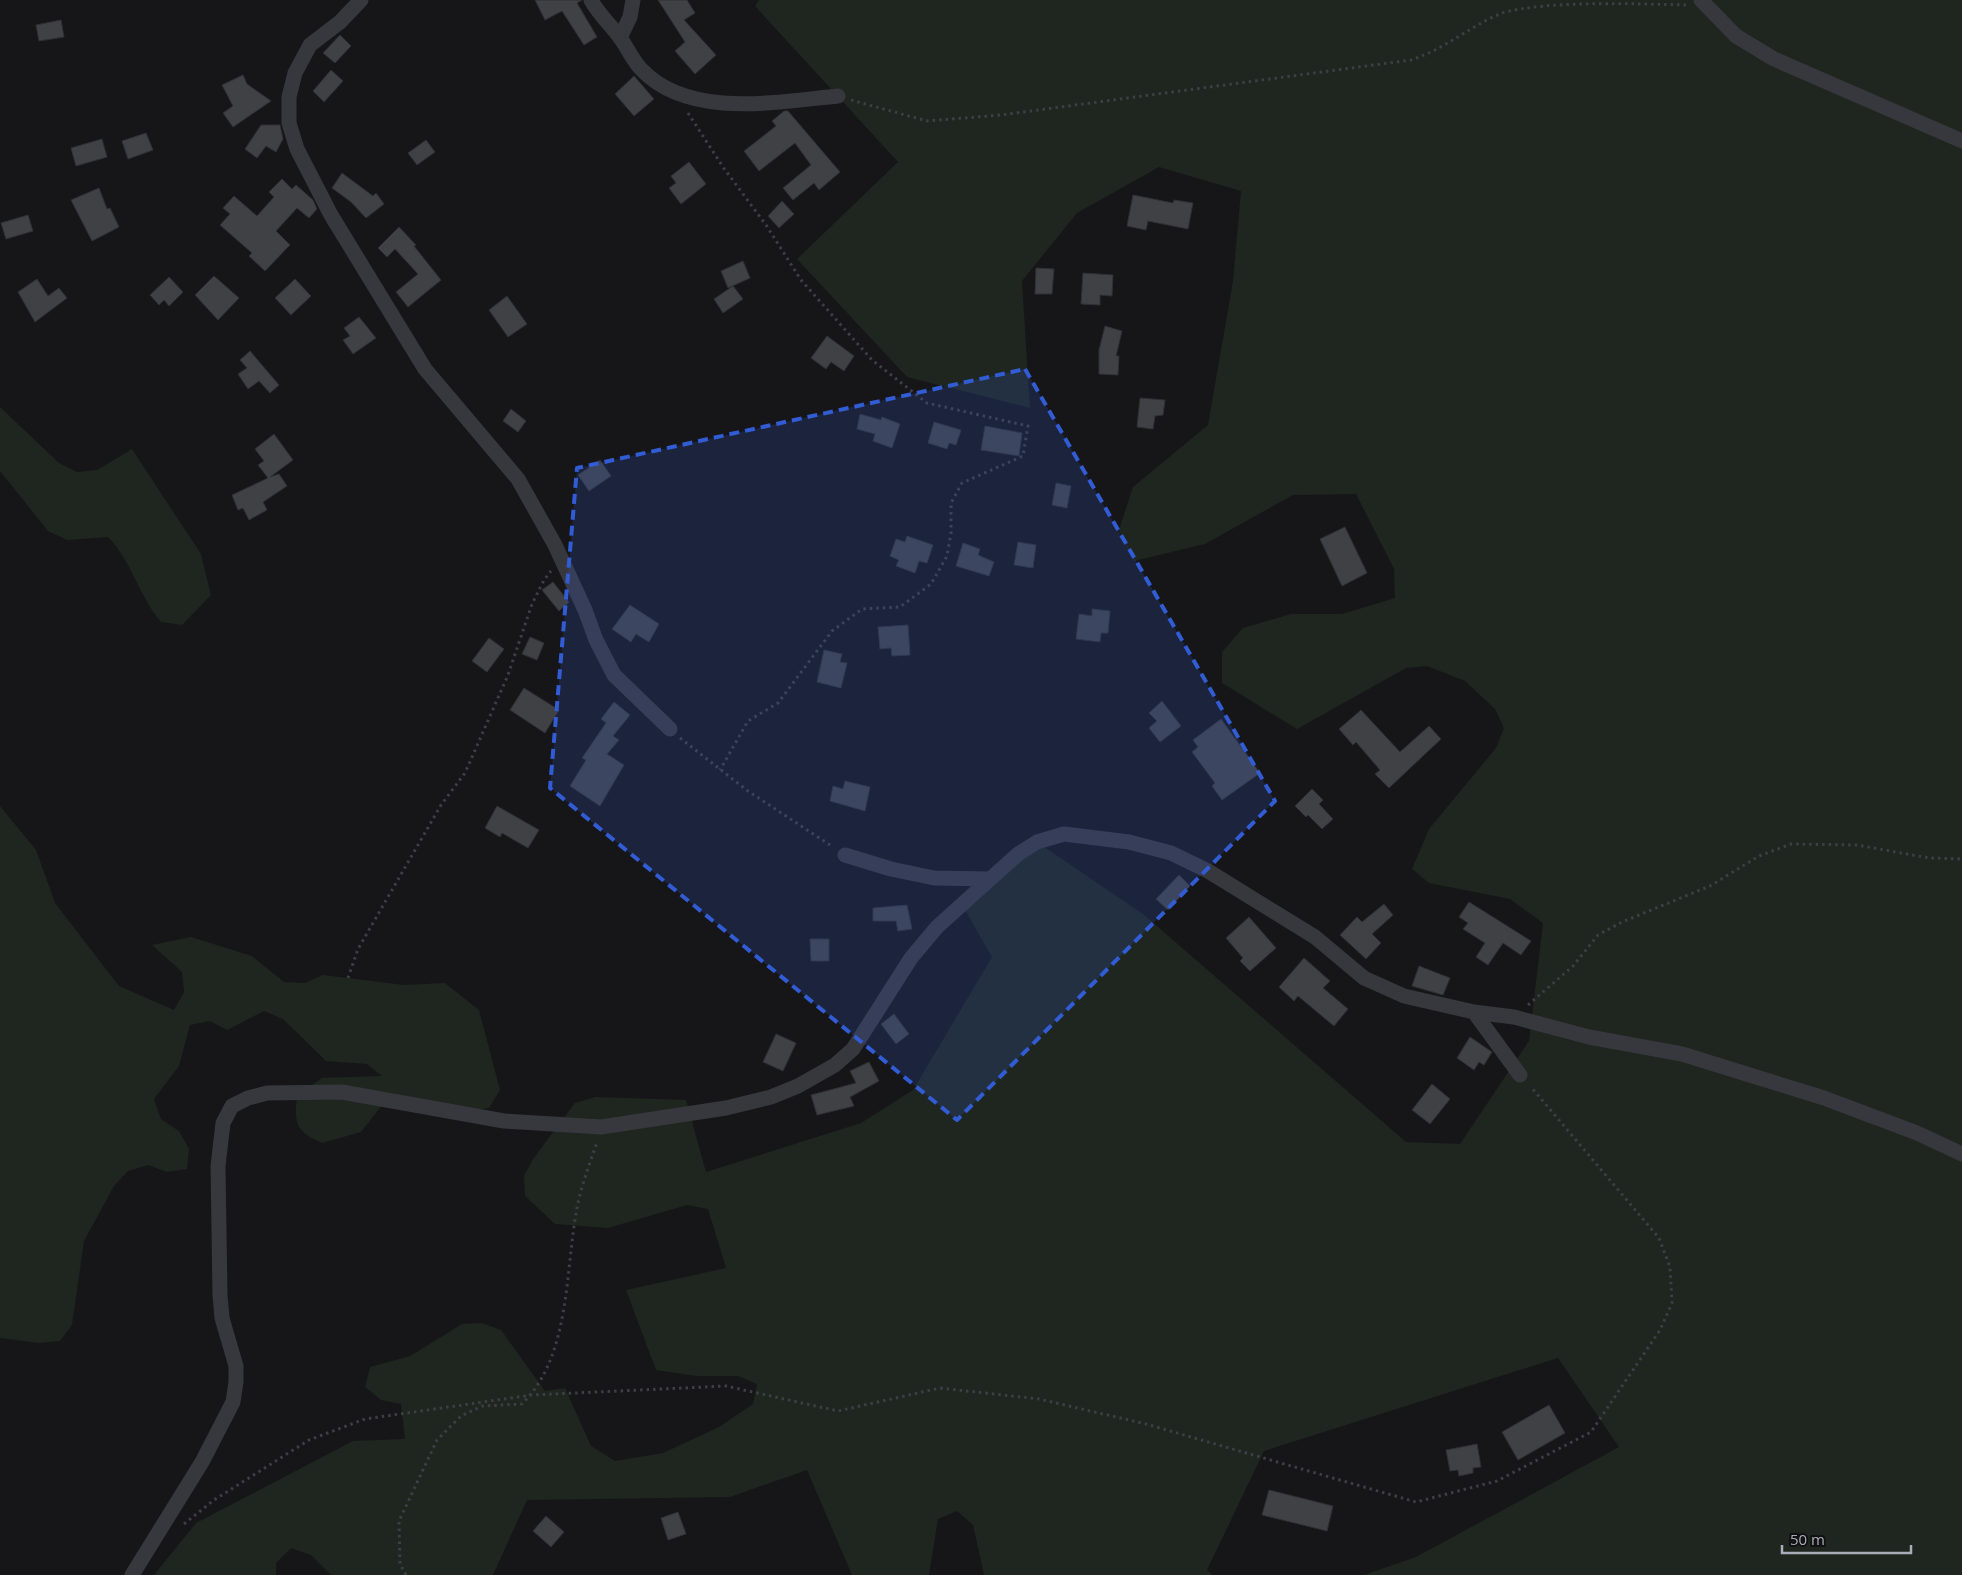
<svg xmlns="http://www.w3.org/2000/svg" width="1962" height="1575" viewBox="0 0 1962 1575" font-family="'Open Sans',sans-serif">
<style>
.green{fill:#1e261f}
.building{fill:#404145;stroke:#303034}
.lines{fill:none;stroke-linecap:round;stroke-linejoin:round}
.path{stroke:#3d3f44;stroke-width:3;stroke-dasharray:2.5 4;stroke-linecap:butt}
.minor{stroke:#37383d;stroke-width:15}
.marked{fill:#325cd3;fill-opacity:0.2;stroke:#325cd3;stroke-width:4;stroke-dasharray:10 6;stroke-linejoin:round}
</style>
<rect width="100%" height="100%" fill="#161618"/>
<path class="green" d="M759,0h1203v1575h-598l52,-18 203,-110 -61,-89 -294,93 -57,119 5,5h-228l-11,-50 -16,-14 -19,8 -9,56h-77l-45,-105 -77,27 -203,3 -34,75h-162l-20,-20 -20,-7 -15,15v12h-122l42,-52 157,-82 52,-2 -4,-35 -20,-4 -16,-13 5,-20 40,-11 52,-32 20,-1 19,7 44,61 20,-3 26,58 24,15 48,-8 56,-26 34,-23 4,-20 -19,-8h-41l-41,-6 -30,-80 100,-22 -18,-59 -21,-4 -79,23 -53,-4 -30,-28 -1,-20 9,-17 42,-56 20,-6 91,3 20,72 155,-49 52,-33 79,-133 -30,-52 75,-63 106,72 263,228 54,2 69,-103 14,-118 -33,-24 -81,-16 -17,-14 17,-40 67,-81 8,-20 -9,-19 -30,-28 -38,-15 -21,2 -109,61 -75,-46v-31l21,-24 48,-14h51l53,-16 -1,-29 -38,-75 -63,1 -88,49 -71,17 -15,-31 14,-43 75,-62 25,-144 8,-90 -82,-24 -82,46 -55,68 8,127 -123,-31 -110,-118 101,-97 -143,-156z
M0,407l59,56 18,9 20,-2 35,-21 69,105 10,41 -29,30 -21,-3c-22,-26 -29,-60 -53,-85l-41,3 -19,-9 -48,-60z
M0,806l36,44 19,53 64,83 55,24 10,-18 -2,-20 -30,-27 39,-8 61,19 32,26 21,1 18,-8 81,10 41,-2 34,27 21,80 -11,18 -21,3 -81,-12 -26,33 -39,11c-26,-12 -28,-18 -25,-47l25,-18 60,-2 -15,-12 -41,-3 -43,-42 -19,-8 -37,19 -17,-9 -20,4 -11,41 -25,33 7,20 18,12 10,18 -2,20 -20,3 -19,-7 -20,6 -14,15 -30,55 -12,84 -12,16 -21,2 -39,-5z"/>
<path class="building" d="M535,0h47l-5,3 20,34 -13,8 -22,-34 -17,9z
M658,0h29l8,13 -11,7 32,35 -21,19 -20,-23 10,-9z
M61,20l3,17 -25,4 -3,-16z
M340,35l11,11 -16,17 -12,-10z
M331,70l12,11 -19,21 -11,-11z
M243,75l4,9 24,17 -38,26 -10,-14 10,-7 -11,-21z
M634,76l20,23 -20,17 -19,-22z
M784,111h4l52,61 -21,18 -5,-7 -21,17 -10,-12 28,-23 -16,-22 -36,28 -15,-20 32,-25 -4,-5z
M261,125h19l3,14 -7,13 -10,-6 -9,12 -12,-9z
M146,133l7,17 -25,9 -6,-18z
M102,139l5,18 -31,9 -5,-18z
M426,140l9,12 -18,13 -9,-12z
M689,162l17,22 -25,20 -12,-16 7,-5 -5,-7z
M342,173l31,23 3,-3 8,11 -18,14 -15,-16 -19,-14z
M282,179l10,10 4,-4 17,15 4,9 -8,9 -12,-10 -21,23 14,14 -25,26 -16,-15 3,-3 -32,-28 10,-11 -7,-6 11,-12 23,20 17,-19 -5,-5z
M99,188l8,21 3,-1 9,19 -27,14 -21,-41z
M1133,195l40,8 1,-3 19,3 -5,26 -40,-8 -2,9 -19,-4z
M782,201l12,13 -15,14 -11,-12z
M28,215l5,16 -27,8 -5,-16z
M399,227l17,18 -2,1 27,34 -33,27 -12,-15 22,-18 -23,-25 -8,8 -9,-9z
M743,261l7,17 -22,10 -7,-17z
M1036,268l18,1 -2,25h-17z
M1083,273l30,2 -1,21 -12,-1v10l-19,-1z
M214,276l25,22 -21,22 -23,-25z
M169,277l14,15 -14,14 -5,-6 -5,5 -9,-10z
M37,279l11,17 11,-8 8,10 -32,24 -17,-30z
M295,279l16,17 -20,19 -16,-17z
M733,286l10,13 -20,14 -9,-14z
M507,296l20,28 -19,13 -19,-27z
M359,317l17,21 -23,16 -10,-14 7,-4 -6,-8z
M1105,326l17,5 -6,25h3l-1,19 -19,-1v-24z
M827,336l27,20 -10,15 -13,-9 -5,7 -15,-11z
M250,351l29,34 -9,8 -11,-12 -11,8 -10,-15 9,-6 -7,-8z
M1140,398l25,2 -2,15 -8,1 -2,13 -16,-2z
M511,409l15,12 -8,11 -15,-11z
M860,414l21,6 1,-3 18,7 -8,24 -19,-7 2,-7 -18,-5z
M934,422l27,8 -5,15 -7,-2 -2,6 -19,-6z
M985,426l37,7 -3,23 -38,-6z
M274,434l19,26 -23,17 9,-3 8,12 -24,16 4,8 -18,10 -6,-12 -5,2 -6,-15 36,-17 -10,-13 6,-4 -9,-12z
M600,460l11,16 -22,15 -11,-16z
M1056,483l15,3 -4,22 -15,-3z
M1345,527l22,46 -25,13 -22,-47z
M907,536l26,9 -6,18 -8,-2 -4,12 -19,-7 3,-6 -9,-4 6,-17 9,3z
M1018,542l18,3 -3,23 -19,-3z
M963,543l17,6 -2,6 16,7 -5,14 -33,-10z
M553,582l16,20 -10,9 -17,-21z
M630,605l29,19 -10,18 -13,-8 -5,8 -19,-13z
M1092,609l18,2 -2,22h-7l-1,9 -24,-3 3,-25 13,2z
M908,625l2,30 -18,1 -1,-8 -11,1 -2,-22z
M530,637l14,6 -7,17 -15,-6z
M489,638l15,11 -17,23 -15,-11z
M824,650l18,4 -2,8 7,1 -6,25 -24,-6z
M524,688l35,22 -14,23 -35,-23z
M1162,701l19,25 -21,16 -11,-14 8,-7 -8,-8z
M614,702l16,13 -17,21 6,4 -12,14 17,11 -24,41 -30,-20 16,-26 -4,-2 24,-35 -5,-4z
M1361,710l39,42 29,-26 12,13 -52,49 -14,-14 5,-4 -24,-28 -3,3 -14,-16z
M1221,719l39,54 -38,27 -10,-14 3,-3 -23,-31 6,-5 -5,-7z
M845,781l25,6 -5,24 -35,-10 3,-15 10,3z
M1312,789l11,11 -4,4 14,15 -11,10 -14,-14 -2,2 -11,-11z
M497,806l42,24 -11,18 -26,-15 -2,4 -15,-9z
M1179,875l11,11 -22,24 -12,-11z
M1469,902l62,39 -10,14 -18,-12 -15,22 -12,-8 9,-14 -22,-14 5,-6 -9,-6z
M1384,904l9,11 -21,19 9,9 -15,16 -26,-24 17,-18 5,5z
M907,905l5,24 -14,2 -2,-10h-23v-13z
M1249,917l27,31 -26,23 -10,-10 3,-3 -17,-20z
M810,939h19v22h-18z
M1304,958l26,23 -7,7 25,21 -14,17 -36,-30 -4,5 -15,-14z
M1419,966l31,12 -7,17 -31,-9z
M894,1014l15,20 -13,10 -15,-20z
M776,1034l20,9 -13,28 -20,-9z
M1470,1037l22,15 -8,13 -5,-3 -5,8 -17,-12z
M869,1062l10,19 -29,16 4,9 -37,9 -6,-20 45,-12 -6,-12z
M1432,1084l18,15 -20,25 -18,-14z
M1549,1405l16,28 -47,27 -16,-28z
M1477,1444l4,23 -8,1v5l-14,3 -1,-6 -8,1 -4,-21z
M1269,1490l64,16 -6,25 -65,-16z
M678,1512l8,22 -18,6 -7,-22z
M546,1516l18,16 -13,15 -18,-16z"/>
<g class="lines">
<path class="path" d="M851,100l76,21 74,-6 410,-55c34,-11 59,-34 91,-47 46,-13 135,-9 186,-8
M688,113l35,54 43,58 35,55 71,80 55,43 101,23 -5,30 -61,27 -11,20v30l-4,23 -16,28 -31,23 -38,2 -30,22 -54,72 -30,18 -28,49
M680,738l68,53 85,56
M348,978l10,-29 83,-144 24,-32 43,-98 24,-71 12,-24 7,-9
M1528,1005l45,-39 25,-31 24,-13 88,-36 49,-30 32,-12 66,1 72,13 33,1
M184,1524l30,-24 95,-60 56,-21 167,-24 194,-9 112,25 102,-23 99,11 107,25 270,78 81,-21 94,-49 69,-102 12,-27 -2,-36 -11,-29 -128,-151
M406,1575l-6,-11 -1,-43 38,-81 24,-24 21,-10 40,-2c49,-48 43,-134 55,-196 4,-22 13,-45 20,-66"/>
<path class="minor" d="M361,0l-21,22 -30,23 -15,28 -6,24v26l8,26 34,66 94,154 93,110 37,66 30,65 11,30 18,35 56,54
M591,0c8,15 20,25 30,39 7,10 12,22 21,31 47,49 135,32 196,26
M1701,0l35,36 38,23 188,82
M620,38l10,-21 3,-17
M845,855l46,14 43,9 56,1
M1474,1012l46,63
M132,1575l70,-113 31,-60 3,-20v-16l-14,-48 -2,-23 -2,-129 5,-43 9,-17 16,-8 19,-5 75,-1 162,29 97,6 125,-19 45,-11 27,-11 37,-21 18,-16 58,-91 26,-31 81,-73 19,-12 27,-8 65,8 42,11 37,18 107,66 49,41 40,18 70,16 40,5 75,20 93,17 142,44 93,35 45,21"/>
</g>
<path class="marked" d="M1025,369l250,432 -318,319 -407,-332 27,-320z"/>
<path d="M1782 1545v8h129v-8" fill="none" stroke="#a8adb8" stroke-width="2.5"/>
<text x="1790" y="1545" font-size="15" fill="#a8adb8" stroke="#111113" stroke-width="4" paint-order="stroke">50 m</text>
</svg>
